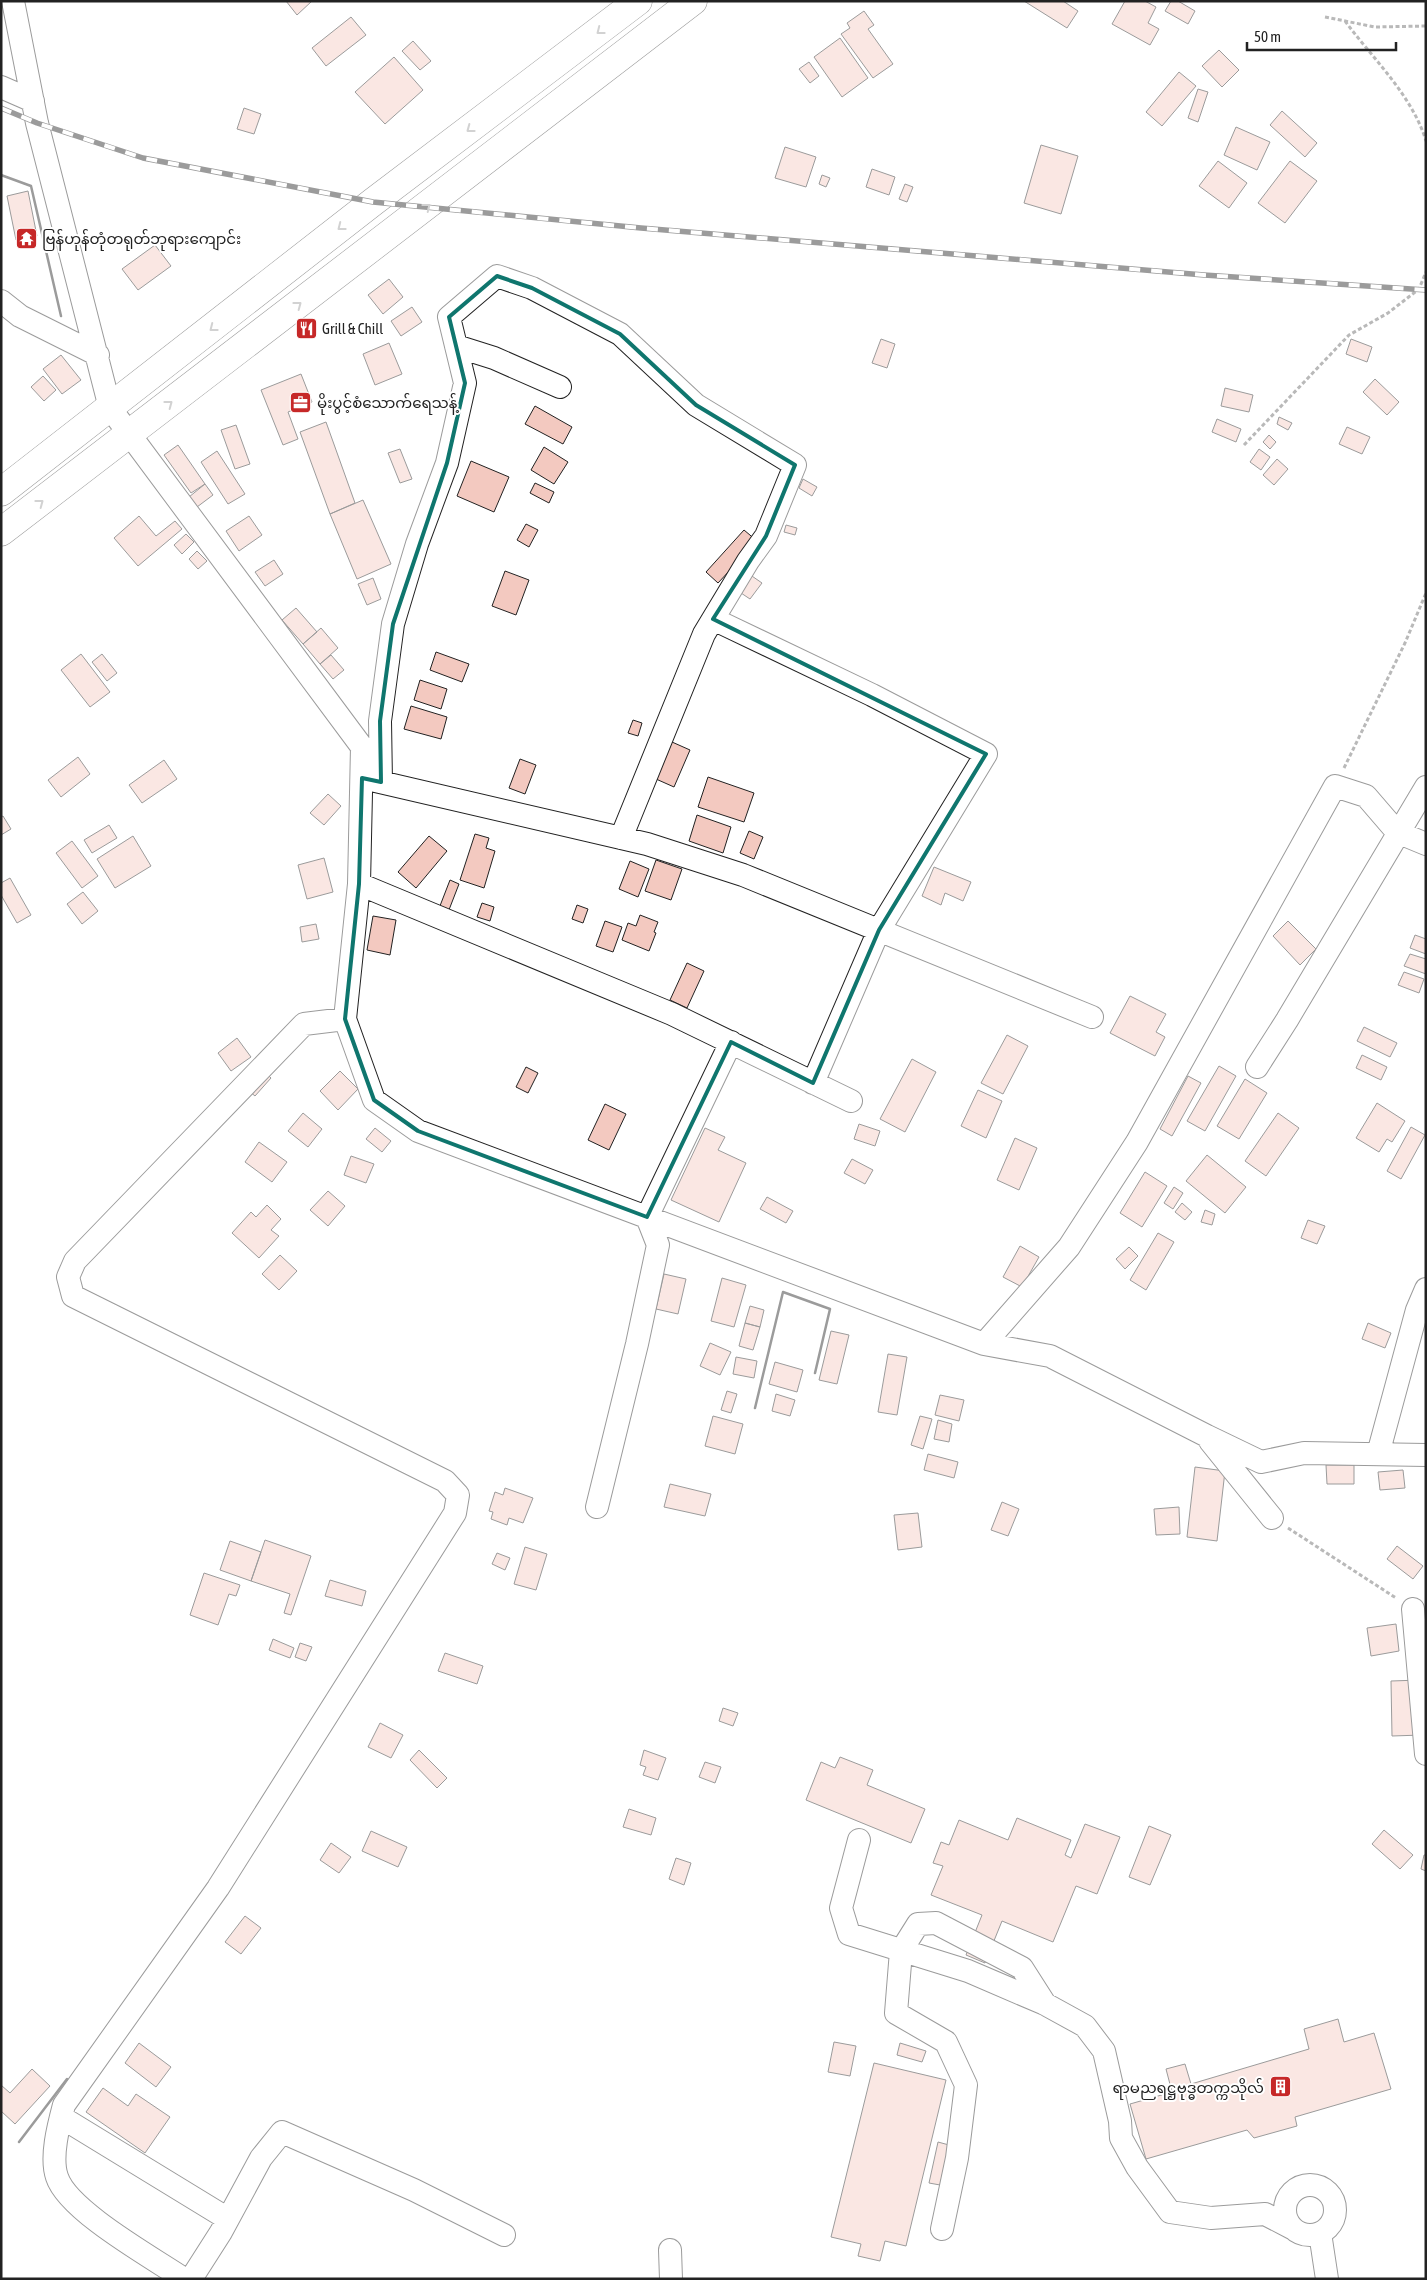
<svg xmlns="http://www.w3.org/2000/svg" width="1427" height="2280" viewBox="0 0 1427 2280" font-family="'Asap Condensed','Noto Sans Myanmar',sans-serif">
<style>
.building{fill:#f3c9c0;stroke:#222}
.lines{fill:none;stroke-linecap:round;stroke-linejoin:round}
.minor-casing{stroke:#222;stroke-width:24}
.major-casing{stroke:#222;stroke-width:29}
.path{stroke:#646464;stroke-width:3;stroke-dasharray:4 2.5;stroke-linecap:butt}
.minor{stroke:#fff;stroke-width:22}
.major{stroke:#fff;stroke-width:28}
.rail-casing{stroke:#222;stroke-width:5.5}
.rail{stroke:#fff;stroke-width:4;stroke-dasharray:11;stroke-linecap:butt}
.wall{stroke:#222;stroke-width:2.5}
.oneway{stroke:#9c9c9c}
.marked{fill:none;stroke:#0f766e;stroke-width:4;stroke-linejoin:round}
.labels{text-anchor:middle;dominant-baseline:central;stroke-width:4;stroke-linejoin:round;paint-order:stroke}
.poi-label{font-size:15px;fill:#222;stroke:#fff;text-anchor:start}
</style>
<rect width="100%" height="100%" fill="#fff"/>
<path class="building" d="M286,1h26l-15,14z
M1024,1h39l15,10 -11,17z
M1125,1h20l11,6 -8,16 11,6 -9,16 -38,-21z
M1171,1h7l17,10 -7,13 -23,-13z
M864,11l10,14 -6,4 25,35 -20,14 -32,-44 9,-6 -3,-5z
M351,17l15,18 -40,31 -14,-18z
M840,38l28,40 -26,19 -28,-40z
M413,41l18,20 -11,9 -18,-19z
M1219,50l20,20 -17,17 -20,-21z
M394,57l29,33 -38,34 -30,-32z
M809,62l10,14 -9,7 -11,-14z
M1179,72l17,14 -34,40 -16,-14z
M1198,89l10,3 -10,30 -10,-4z
M244,108l17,6 -7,20 -17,-5z
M1282,111l35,32 -12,14 -35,-32z
M1236,127l34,15 -13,28 -33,-15z
M1041,145l37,11 -17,58 -37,-11z
M785,147l31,10 -10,30 -31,-9z
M1218,161l29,22 -18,25 -30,-22z
M1290,161l27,20 -32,42 -27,-20z
M872,169l23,8 -6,18 -23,-8z
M822,175l8,3 -4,9 -7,-3z
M905,184l8,3 -6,15 -8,-3z
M28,191l9,45 -21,4 -9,-44z
M155,245l16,21 -33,24 -16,-21z
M389,279l14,18 -20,17 -15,-19z
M412,307l10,15 -21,14 -10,-15z
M881,339l14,5 -8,24 -15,-5z
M1351,339l21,8 -5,15 -21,-8z
M389,343l13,31 -27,11 -12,-31z
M61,355l20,25 -19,14 -19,-25z
M301,374l11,28 -24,10 10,27 -15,6 -22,-55z
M43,376l13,14 -12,11 -13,-14z
M1375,379l24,23 -12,13 -24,-23z
M1225,388l28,7 -4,17 -28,-6z
M535,406l37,21 -9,17 -38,-20z
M1279,417l13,6 -4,7 -11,-6z
M1217,419l24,10 -5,13 -24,-10z
M326,422l29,81 -25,11 -30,-82z
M236,425l14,39 -15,5 -14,-39z
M1347,427l23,10 -8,17 -23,-10z
M1269,435l7,7 -6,7 -7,-7z
M178,445l27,39 -14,9 -27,-38z
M544,447l24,15 -14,22 -23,-14z
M400,449l12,30 -12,4 -12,-30z
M1259,449l11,8 -9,13 -11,-8z
M217,451l28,43 -17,10 -27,-42z
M1277,459l11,10 -14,16 -11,-10z
M471,461l38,16 -15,35 -37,-16z
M803,479l14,8 -5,9 -13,-8z
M535,483l19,9 -5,11 -19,-10z
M205,484l8,11 -16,12 -8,-10z
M363,500l28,64 -34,15 -27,-65z
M139,516l17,20 19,-15 7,8 -44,37 -24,-28z
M249,516l13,19 -23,16 -13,-20z
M526,524l12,6 -9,17 -12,-7z
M786,525l11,3 -2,7 -11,-3z
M744,530l13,11 -39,42 -12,-11z
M186,534l8,8 -12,12 -8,-9z
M197,551l10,10 -9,8 -9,-10z
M274,560l9,14 -18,12 -10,-14z
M505,571l24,9 -13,35 -24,-9z
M749,574l13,9 -12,16 -12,-8z
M373,578l8,21 -14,6 -9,-21z
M296,608l21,24 -14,12 -21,-24z
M321,628l17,20 -18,16 -17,-20z
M436,652l33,12 -7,18 -32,-12z
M81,654l29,38 -20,15 -29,-37z
M102,654l15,19 -10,8 -15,-19z
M331,655l13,15 -11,9 -13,-15z
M420,680l27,9 -6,20 -27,-9z
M411,706l36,11 -6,22 -37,-10z
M633,720l9,3 -4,13 -10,-3z
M672,742l18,8 -16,37 -18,-8z
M78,757l12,17 -29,23 -13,-17z
M520,759l16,6 -11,29 -16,-6z
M164,760l13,19 -35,24 -13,-18z
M708,777l46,16 -10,29 -46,-15z
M328,794l13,12 -17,19 -14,-12z
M697,815l34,12 -8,26 -34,-12z
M3,816l8,13 -10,6v-18z
M109,825l8,13 -25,15 -8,-13z
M749,831l14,6 -9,22 -14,-6z
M475,834l14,4 -3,10 9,3 -11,37 -24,-8z
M133,836l18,30 -36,22 -18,-29z
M429,836l18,15 -31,37 -18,-16z
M72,841l26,35 -16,12 -26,-35z
M324,858l9,34 -26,7 -9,-34z
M656,860l26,9 -11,31 -26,-9z
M630,861l19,8 -11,28 -19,-8z
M934,867l37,15 -8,19 -18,-8 -4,12 -19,-9z
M10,878l21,37 -14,8 -16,-28v-12z
M450,880l9,4 -12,31 -9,-4z
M83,892l15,19 -16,13 -15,-20z
M482,903l12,4 -4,14 -13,-4z
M577,905l11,4 -5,14 -11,-4z
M640,915l18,7 -4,10 2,1 -7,18 -27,-11 6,-17 8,3z
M373,916l23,4 -6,35 -23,-5z
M605,921l17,6 -9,25 -17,-6z
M1288,921l28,28 -16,16 -27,-29z
M316,924l3,15 -17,3 -2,-15z
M1415,935l11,4v15l-16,-6z
M1410,954l16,5v15l-22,-8z
M687,963l17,8 -17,37 -17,-8z
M1404,972l20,7 -5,14 -21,-8z
M1130,996l36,18 -10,18 9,5 -10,19 -45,-23z
M1364,1027l33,16 -7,14 -33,-16z
M1007,1035l21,11 -25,48 -22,-11z
M237,1038l14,19 -20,14 -13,-18z
M1362,1055l25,12 -6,13 -25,-12z
M912,1059l24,13 -31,60 -25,-13z
M1219,1066l17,10 -31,55 -18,-10z
M526,1067l12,6 -10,20 -12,-6z
M340,1071l18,18 -20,21 -18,-19z
M266,1073l5,5 -16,18 -6,-5z
M1188,1076l13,7 -29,53 -12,-7z
M1245,1079l22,14 -28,46 -22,-13z
M978,1090l24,11 -16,37 -25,-12z
M1377,1103l28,18 -13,21 -5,-3 -8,13 -23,-14z
M605,1104l21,10 -17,36 -21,-10z
M303,1113l19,16 -14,18 -20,-16z
M1278,1113l21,15 -33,48 -21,-15z
M859,1124l21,7 -5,15 -21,-7z
M1411,1127l14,8 -24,44 -14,-8z
M375,1128l16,13 -9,11 -16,-13z
M705,1128l20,9 -7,13 28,13 -27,59 -48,-22z
M1015,1138l22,10 -18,42 -22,-10z
M259,1142l28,20 -15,20 -27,-20z
M1207,1155l39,32 -21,26 -39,-32z
M351,1156l23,8 -8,19 -22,-8z
M852,1159l21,11 -8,14 -21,-11z
M1145,1172l22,14 -25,41 -22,-14z
M1174,1187l9,6 -10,16 -9,-6z
M328,1191l17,15 -17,20 -18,-16z
M767,1197l26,14 -7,12 -26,-14z
M1182,1203l10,9 -7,8 -10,-8z
M267,1205l14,14 -10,11 8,6 -20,22 -27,-25 19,-21 5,5z
M1205,1210l10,4 -3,11 -11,-3z
M1308,1220l17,6 -8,18 -16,-6z
M1158,1233l16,9 -28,48 -16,-10z
M1020,1246l19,11 -17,30 -19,-10z
M1129,1247l9,9 -13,13 -9,-10z
M280,1255l17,16 -18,19 -17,-16z
M664,1274l22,5 -8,35 -22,-5z
M722,1278l24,7 -12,42 -23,-6z
M750,1306l14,4 -4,17 -15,-4z
M745,1323l15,4 -7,23 -14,-4z
M1368,1323l23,10 -6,15 -23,-9z
M831,1331l18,4 -12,49 -18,-4z
M710,1343l21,9 -11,23 -20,-9z
M888,1354l19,3 -10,58 -19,-3z
M736,1357l21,4 -3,17 -21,-4z
M775,1362l28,8 -6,22 -28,-8z
M727,1391l10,3 -6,19 -10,-3z
M776,1394l19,6 -5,16 -18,-5z
M940,1395l24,5 -5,21 -24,-6z
M713,1416l30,8 -8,30 -30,-8z
M920,1416l12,3 -9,30 -12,-4z
M938,1420l14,4 -3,18 -15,-3z
M928,1454l30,8 -4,16 -30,-8z
M1326,1465h28v19h-27z
M1195,1467l30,4 -8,70 -30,-4z
M1403,1470l2,18 -25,2 -2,-18z
M670,1484l41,10 -6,22 -41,-9z
M505,1488l28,10 -10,25 -14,-5 -2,7 -16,-6 2,-7 -4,-1 6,-19 8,3z
M1002,1502l17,7 -11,27 -17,-6z
M1179,1507l1,27 -24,1 -2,-26z
M918,1513l4,34 -24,3 -4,-35z
M265,1540l46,16 -20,59 -7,-2 6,-19 -39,-13z
M230,1541l31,11 -10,29 -31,-11z
M1397,1546l26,20 -10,13 -26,-20z
M525,1547l22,7 -11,36 -22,-6z
M497,1553l13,5 -5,12 -13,-6z
M204,1573l36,12 -4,11 -7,-2 -11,31 -28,-10z
M330,1580l36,11 -4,15 -37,-10z
M1396,1624l3,27 -28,5 -4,-28z
M273,1639l21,9 -4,10 -21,-8z
M300,1643l12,4 -6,14 -11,-4z
M445,1653l38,13 -6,18 -39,-13z
M1420,1680l2,55 -30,1 -1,-55z
M723,1708l15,5 -5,13 -14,-5z
M380,1723l23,12 -12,23 -23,-11z
M419,1750l28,28 -10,10 -27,-28z
M644,1750l22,8 -8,22 -15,-5 3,-8 -6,-2z
M840,1757l33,13 -6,15 58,24 -14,34 -105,-43 15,-38 14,6z
M705,1762l16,5 -6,16 -16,-6z
M629,1809l27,9 -5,17 -28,-8z
M1017,1818l54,22 -6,15 6,3 14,-34 35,13 -23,57 -21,-8 -23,56 -51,-21 -17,42 -19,-8 16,-40 -51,-20 12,-29 -10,-3 8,-21 8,3 10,-25 49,20z
M1149,1826l22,9 -21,50 -21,-8z
M1384,1830l29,25 -13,14 -28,-25z
M371,1831l36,16 -9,20 -36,-16z
M331,1843l20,14 -12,16 -19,-13z
M1424,1855h2v16l-5,-2z
M676,1858l15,5 -7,22 -15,-6z
M245,1916l16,12 -20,26 -16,-12z
M1338,2019l6,23 30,-9 17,56 -96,28 2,9 -43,12 -7,-8 -101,29 -16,-55 42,-12 -6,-23 19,-5 6,20 118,-35 -5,-20z
M834,2042l22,4 -6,30 -22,-4z
M139,2043l32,24 -15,20 -31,-24z
M900,2043l26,8 -4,11 -25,-7z
M874,2063l72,17 -40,166 -21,-5 -5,20 -22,-5 3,-12 -30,-7z
M32,2069l18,17 -35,38 -14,-13v-26l9,8z
M103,2088l25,18 8,-12 34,23 -25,36 -59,-41z
M938,2142l11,3 -9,40 -11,-2z"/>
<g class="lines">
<defs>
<path id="minor" d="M13,1l24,122 73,285 252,339 -3,137 -14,135 29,81 44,31 566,213 66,12 157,80 54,26 43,-9 122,2
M1,87l32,14
M1,301l19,15 78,39
M456,346l38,12 66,29
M713,619l159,76 114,59 -107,176 -66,153
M367,779l280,65 96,31 349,142
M381,782l-1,-61 13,-97 24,-80 30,-81 18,-80 -16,-66 48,-41 35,12 88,46 76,71 99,60 -29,71 -18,25 -44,73 -83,204
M359,884l313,130 179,87
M1257,1067l30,-47 139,-233
M984,1344l85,-97 68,-105 198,-356 31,10 31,36 29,12
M1210,1441l62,77
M1378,1454l39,-144 9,-21
M597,1507l40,-163 21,-99 -11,-28 84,-175
M1413,1609l13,145
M859,1840l-18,68 8,26 119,37 77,33 40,22 19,25 16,70 1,17 16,29 33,45 41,6 54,-4 27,14
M61,2117l167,102
M1285 2210a25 25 0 1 1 50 0a25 25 0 1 1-50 0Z
M942,2229l15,-71 9,-73 -20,-43 -50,-29 5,-62 17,-27 18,-1 86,45 23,36
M1320,2233l7,46
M670,2250l1,29
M184,2279c-31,-21 -116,-68 -127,-102 -7,-20 2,-53 7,-72l154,-217 237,-375 3,-18 -13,-14 -372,-185 -5,-19 7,-16 229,-237 41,-5
M191,2279l30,-47 40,-74 21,-26 132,58 90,45"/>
<path id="major" d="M1,492l372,-290 265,-201
M1,532l692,-531"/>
</defs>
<use href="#minor" class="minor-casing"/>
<use href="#major" class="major-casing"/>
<path class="path" d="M1325,17l50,10 51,-1
M1345,21c28,38 67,74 81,120
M1244,445l105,-110 39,-22 31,-24 7,-17
M1344,768l61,-125 21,-50
M1288,1528l108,70"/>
<use href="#minor" class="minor"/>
<use href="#major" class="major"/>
<defs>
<path id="rail" d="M1,108l36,15 106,35 230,44 268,26 563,47 222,15"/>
</defs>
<use href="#rail" class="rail-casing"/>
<use href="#rail" class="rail"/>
<path class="wall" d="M1,175l30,11 30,130
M755,1408l28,-116 47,17 -15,64
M19,2142l48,-63"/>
</g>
<defs><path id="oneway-chevron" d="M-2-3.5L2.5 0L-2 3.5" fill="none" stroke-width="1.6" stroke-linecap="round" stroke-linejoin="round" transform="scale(1.25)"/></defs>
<g class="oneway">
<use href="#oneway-chevron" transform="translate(600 31) rotate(142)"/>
<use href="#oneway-chevron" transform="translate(470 129) rotate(143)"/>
<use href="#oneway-chevron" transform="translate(427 207) rotate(-38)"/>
<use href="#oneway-chevron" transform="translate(341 227) rotate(142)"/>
<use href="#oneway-chevron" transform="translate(298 305) rotate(-37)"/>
<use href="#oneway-chevron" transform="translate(213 328) rotate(142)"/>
<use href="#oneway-chevron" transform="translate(169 404) rotate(-37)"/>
<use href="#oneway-chevron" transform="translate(40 503) rotate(-37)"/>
</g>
<path d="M0 0H1427V2280H0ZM497,276l35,12 88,46 76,71 99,60 -29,71 -53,83 273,135 -107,176 -66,153 -82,-41 -84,175 -229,-86 -44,-31 -29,-81 14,-135 3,-106 19,4 -1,-61 13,-97 54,-161 18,-80 -16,-66z" fill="#fff" fill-opacity=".55" fill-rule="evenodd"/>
<path class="marked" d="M497,276l35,12 88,46 76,71 99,60 -29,71 -53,83 273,135 -107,176 -66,153 -82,-41 -84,175 -229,-86 -44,-31 -29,-81 14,-135 3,-106 19,4 -1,-61 13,-97 54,-161 18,-80 -16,-66z"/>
<defs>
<symbol id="temple-square" viewBox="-11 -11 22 22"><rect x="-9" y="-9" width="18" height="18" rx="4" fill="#c62828" stroke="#fff"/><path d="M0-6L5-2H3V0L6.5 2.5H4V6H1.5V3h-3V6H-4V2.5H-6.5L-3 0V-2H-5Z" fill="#fff"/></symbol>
<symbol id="restaurant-square" viewBox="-11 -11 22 22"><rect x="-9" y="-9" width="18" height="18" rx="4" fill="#c62828" stroke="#fff"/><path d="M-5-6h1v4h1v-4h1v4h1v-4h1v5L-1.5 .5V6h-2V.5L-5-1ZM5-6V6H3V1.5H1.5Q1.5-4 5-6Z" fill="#fff"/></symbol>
<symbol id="office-square" viewBox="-11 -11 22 22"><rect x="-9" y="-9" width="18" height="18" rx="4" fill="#c62828" stroke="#fff"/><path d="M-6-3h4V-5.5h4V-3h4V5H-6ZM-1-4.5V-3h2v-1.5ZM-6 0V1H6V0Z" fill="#fff"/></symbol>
<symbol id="building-square" viewBox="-11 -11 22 22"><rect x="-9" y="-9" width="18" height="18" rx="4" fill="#c62828" stroke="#fff"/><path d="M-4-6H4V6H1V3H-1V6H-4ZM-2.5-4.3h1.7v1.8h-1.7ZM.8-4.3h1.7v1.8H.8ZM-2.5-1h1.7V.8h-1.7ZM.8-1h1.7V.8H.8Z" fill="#fff"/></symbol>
</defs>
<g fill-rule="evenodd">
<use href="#temple-square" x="14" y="226" width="25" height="25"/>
<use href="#restaurant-square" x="294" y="316" width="25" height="25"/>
<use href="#office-square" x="288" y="390" width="25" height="25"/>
<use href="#building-square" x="1268" y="2074" width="25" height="25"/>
</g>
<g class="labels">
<g class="poi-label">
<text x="42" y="238">ဗြန်ဟုန်တုံတရုတ်ဘုရားကျောင်း</text>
<text x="322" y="328">Grill &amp; Chill</text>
<text x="317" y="402">မိုးပွင့်စံသောက်ရေသန့်</text>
<text x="1264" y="2087" text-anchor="end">ရာမညရဋ္ဌဗုဒ္ဓတက္ကသိုလ်</text>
</g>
</g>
<rect width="1427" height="2280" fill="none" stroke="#222222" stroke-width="5"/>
<path d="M1247 42v8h149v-8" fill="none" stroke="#222222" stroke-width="2.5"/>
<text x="1254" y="42" font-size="15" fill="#222222" stroke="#ffffff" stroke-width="4" paint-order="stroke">50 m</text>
</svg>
